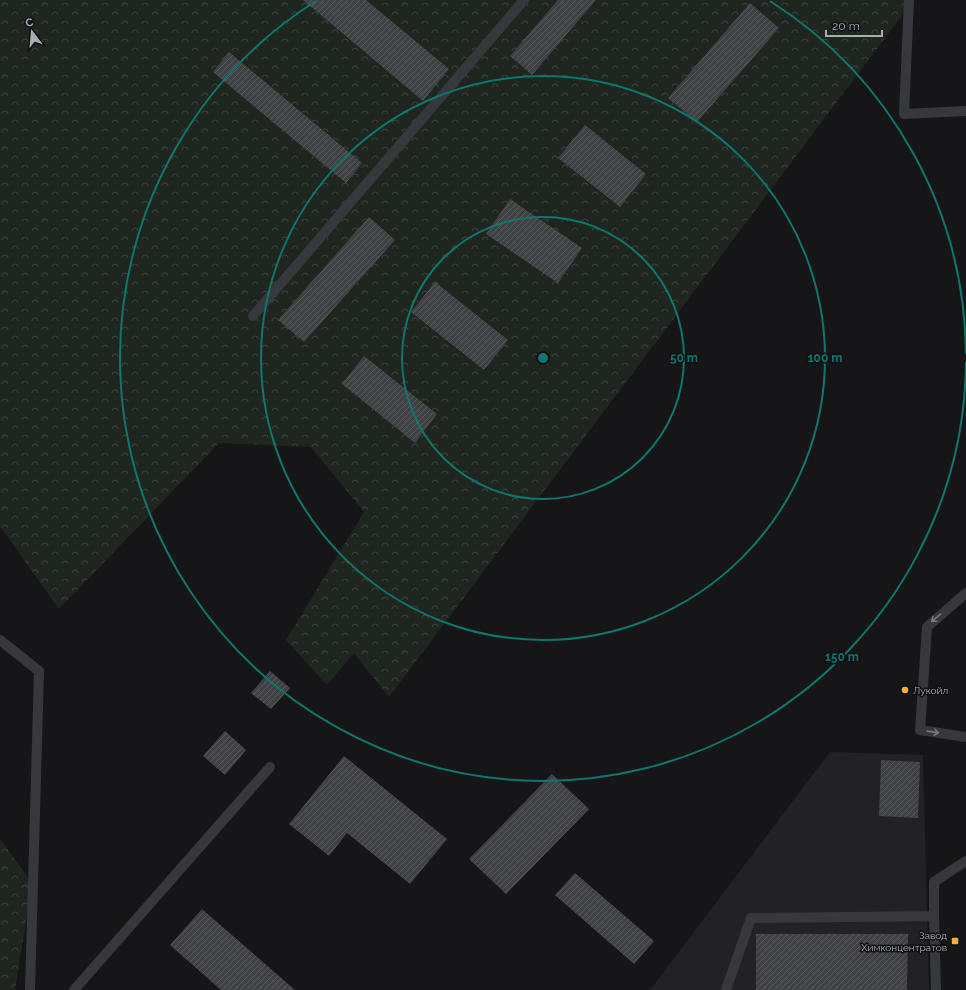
<svg xmlns="http://www.w3.org/2000/svg" width="966" height="990" viewBox="0 0 966 990" font-family="Raleway,sans-serif">
<style>
.built{fill:#222225}
.forest{fill:url(#forest-crowns)}
.building{fill:url(#building-hatch)}
.lines{fill:none;stroke-linecap:round;stroke-linejoin:round}
.lane{stroke:#37383d;stroke-width:10}
.oneway{stroke:#757881}
.ring{fill:none;stroke:#0f766e;stroke-width:2}
.poi-dot{fill:#f2b134;stroke:#111113;stroke-width:1.5}
.labels{text-anchor:middle;dominant-baseline:central;stroke-width:3;stroke-linejoin:round;paint-order:stroke}
.poi-label{font-size:10px;fill:#a8adb8;stroke:#111113;text-anchor:start}
.centre{fill:#0f766e;stroke:#111113;stroke-width:2}
.ring-label{font-size:12px;text-anchor:middle;font-weight:bold;fill:#0f766e;stroke:#111113;stroke-width:3;stroke-linejoin:round;paint-order:stroke}
</style>
<defs>
<pattern id="forest-crowns" width="20" height="18" patternUnits="userSpaceOnUse"><rect width="20" height="18" fill="#1e261f"/><path d="M2 6a3 3 0 1 1 6 0M12 15a3 3 0 1 1 6 0" fill="none" stroke="#3c433d"/></pattern>
<pattern id="building-hatch" width="6" height="6" patternUnits="userSpaceOnUse"><rect width="6" height="6" fill="#404145"/><path d="M-1 1l2-2M0 6l6-6M5 7l2-2" fill="none" stroke="#595a5e"/></pattern>
</defs>
<rect width="100%" height="100%" fill="#161618"/>
<path class="built" d="M830,752l93,3 6,235h-279z"/>
<path class="forest" d="M0,0h909v6l-520,691 -35,-44 -27,32 -41,-45 78,-128 -53,-65 -92,-4 -160,166 -59,-83z
M0,839l32,44 -17,107h-15z"/>
<path class="building" d="M303,0h63l83,69 -26,32z
M558,0h38l-64,75 -22,-19z
M750,3l29,25 -82,94 -29,-24z
M229,52l133,111 -16,20 -133,-111z
M585,125l61,49 -26,33 -62,-49z
M510,199l72,49 -24,35 -72,-49z
M369,217l26,23 -91,102 -26,-22z
M435,282l73,58 -24,30 -73,-58z
M364,356l73,58 -22,29 -73,-59z
M270,671l20,17 -19,21 -20,-16z
M225,731l21,19 -21,25 -22,-19z
M344,756l103,83 -37,45 -63,-51 -18,23 -40,-32z
M881,760l39,2 -2,56 -39,-2z
M552,774l37,35 -83,85 -37,-35z
M575,873l79,68 -20,23 -79,-69z
M202,909l93,81h-74l-51,-45z
M756,934h152l-1,56h-151z"/>
<g class="lines">
<path class="lane" d="M909,0l-5,114 62,-3
M253,316l271,-316
M966,593l-39,34 -7,103 46,7
M0,640l39,31 -9,319
M74,990l196,-223
M726,990l25,-72 183,-2
M936,990l-2,-74v-34l32,-21"/>
</g>
<defs><path id="oneway-shaft" d="M-6 0H5M1.5-3L5.5 0L1.5 3" fill="none" stroke-width="1.6" stroke-linecap="round" stroke-linejoin="round"/></defs>
<g class="oneway">
<use href="#oneway-shaft" transform="translate(936 618) rotate(140)"/>
<use href="#oneway-shaft" transform="translate(933 732) rotate(8)"/>
</g>
<g class="ring">
<circle cx="543" cy="358" r="141"/>
<circle cx="543" cy="358" r="282"/>
<path d="M966 362A423 423 0 1 1 316 1M770 1A423 423 0 0 1 966 354"/>
</g>
<g class="poi-dot">
<circle cx="905" cy="690" r="4"/>
<rect x="951" y="937" width="8" height="8" rx="2"/>
</g>
<g class="labels">
<g class="poi-label">
<text x="913" y="690">Лукойл</text>
<text x="947" y="935" text-anchor="end">Завод<tspan x="947" dy="12">Химконцентратов</tspan></text>
</g>
</g>
<circle cx="543" cy="358" r="6" class="centre"/>
<g class="ring-label">
<text x="684" y="362">50 m</text>
<text x="825" y="362">100 m</text>
<text x="842" y="661">150 m</text>
</g>
<g transform="translate(32 32) rotate(344)" stroke="#111113" stroke-width="3" paint-order="stroke">
<path d="M0-3L7 15L0 10L-7 15Z" fill="#a8adb8"/>
<text y="-6" font-size="11" font-weight="bold" text-anchor="middle" fill="#a8adb8">С</text>
</g>
<path d="M826 30v6h56v-6" fill="none" stroke="#a8adb8" stroke-width="2"/>
<text x="832" y="30" font-size="12" fill="#a8adb8" stroke="#111113" stroke-width="3" paint-order="stroke">20 m</text>
</svg>
